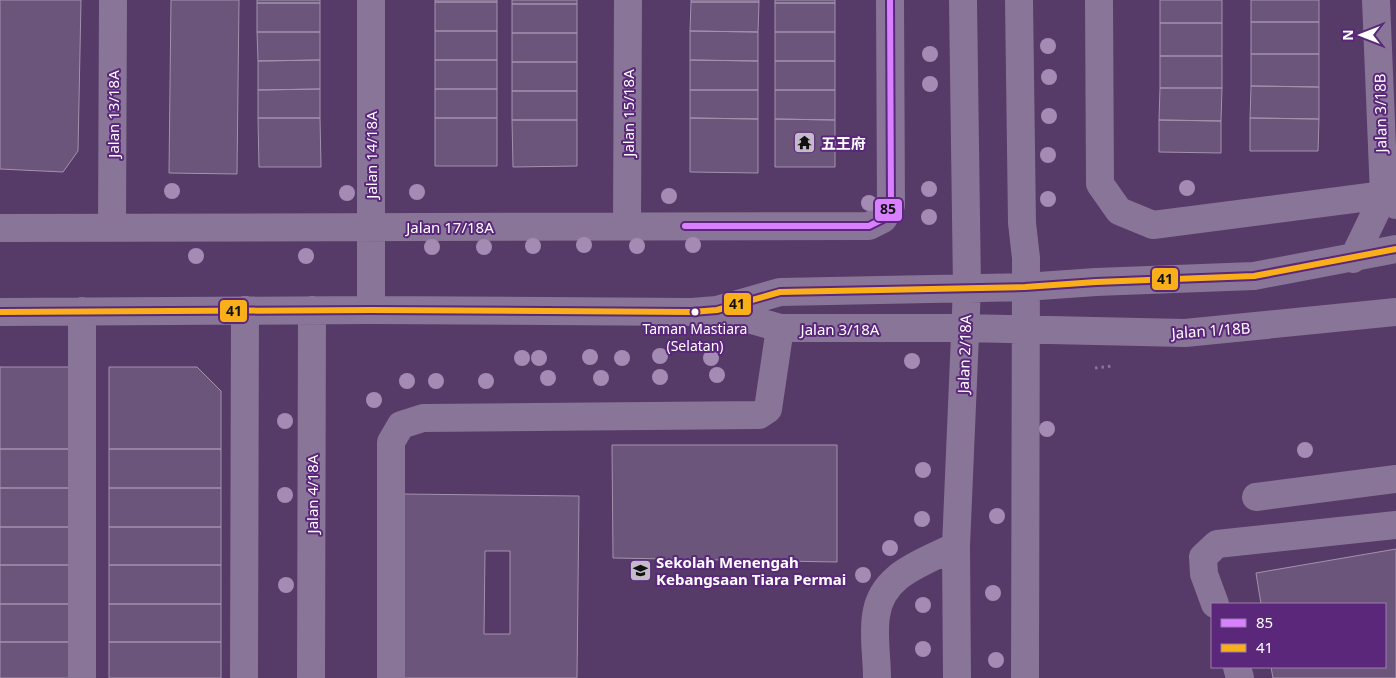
<svg xmlns="http://www.w3.org/2000/svg" width="1396" height="678" viewBox="0 0 1396 678" font-family="'Noto Sans','Noto Sans SC',sans-serif">
<style>
.building{fill:#6b557a;stroke:#a392ae;fill-rule:evenodd}
.lines{fill:none;stroke-linecap:round;stroke-linejoin:round}
.path{stroke:#897597;stroke-width:3;stroke-dasharray:2.5 4;stroke-linecap:butt}
.minor{stroke:#897597;stroke-width:28}
.bus-1-casing{stroke:#5a277b;stroke-width:10}
.bus-2-casing{stroke:#5a277b;stroke-width:10}
.bus-1{stroke:#d880ff;stroke-width:6}
.bus-2{stroke:#f9af1a;stroke-width:6}
.tree{fill:#a48bb4}
.bus-dot{fill:#fff;stroke:#5a277b;stroke-width:2}
.labels{text-anchor:middle;dominant-baseline:central;stroke-width:4;stroke-linejoin:round;paint-order:stroke}
.bus-label{font-size:14px;fill:#fff;stroke:#5a277b}
.street-label{font-size:15px;fill:#fff;stroke:#5a277b}
.poi-label{font-size:15px;font-weight:bold;fill:#fff;stroke:#5a277b;text-anchor:start}
.line-badge{stroke:#5a277b;stroke-width:2}
.pale-badge-label{font-size:14px;text-anchor:middle;font-weight:bold;fill:#111}
</style>
<rect width="100%" height="100%" fill="#563a68"/>
<path class="building" d="M0,0h81l-3,151 -15,21 -63,-3z
M171,0h68l-2,174 -68,-1z
M257,0h63v3h-63z
M435,0h62v2h-62z
M512,0h65v4h-65z
M691,0h68v2h-68z
M775,0h60v3h-60z
M1160,0h62v23h-62z
M1251,0h68v22h-68z
M435,2h62v29h-62z
M691,2h68l-1,30 -68,-1z
M257,3h63v29h-63z
M775,3h60v29h-60z
M512,4h65v29h-65z
M1251,22h68v32h-68z
M1160,23h62v33h-62z
M435,31h62v29h-62z
M690,31l68,1v29l-68,-1z
M257,32h63v28l-62,1z
M775,32h60v29h-60z
M512,33h65v29h-65z
M1251,54h68v33l-68,-1z
M1160,56h62v32h-62z
M320,60v29l-62,1v-29z
M435,60h62v29h-62z
M690,60l68,1v29h-68z
M775,61h60v29h-60z
M512,62h65v29h-65z
M1251,86l68,1v32l-69,-1z
M1160,88h62l-1,33 -62,-1z
M320,89v29h-62v-28z
M435,89h62v29h-62z
M690,90h68v29l-68,-1z
M775,90h60v30l-60,-1z
M512,91h65v29h-65z
M258,118h62l1,49h-62z
M435,118h62v48h-62z
M690,118l68,1v54l-68,-1z
M1250,118l69,1 -1,32h-68z
M775,119l60,1v47h-60z
M512,120h65v46l-64,1z
M1159,120l62,1v32l-62,-1z
M0,367h70v82h-70z
M109,367h88l24,24v58h-112z
M612,445h225v117l-224,-4z
M0,449h70v39h-70z
M109,449h112v39h-112z
M0,488h70v39h-70z
M109,488h112v39h-112z
M402,494l177,2 -2,182h-177zM485,551h25v83h-26z
M0,527h70v38h-70z
M109,527h112v38h-112z
M1396,549v129h-123l-2,-11h114v-63h-124l-5,-31z
M0,565h70v39h-70z
M109,565h112v39h-112z
M0,604h70v38h-70z
M109,604h112v38h-112z
M0,642h70v36h-70z
M109,642h112v36h-112z"/>
<g class="lines">
<path class="path" d="M1095,368l17,-2"/>
<path class="minor" d="M371,0v310
M1019,0l3,223 4,35 -1,420
M1099,0l1,184 19,27 34,14 231,-30 12,10
M1376,0l8,195
M627,226l1,-226
M0,228l869,-2 14,-7 8,-14 -1,-205
M112,228l1,-228
M1353,259l31,-64
M717,310l63,18h185l220,5 211,-21
M82,311v367
M0,312l371,-2 321,2 25,-2 63,-18 245,-5 71,-5 158,-6 142,-27
M1256,497l140,-18
M1215,604l-11,-30 -1,-17 14,-13 179,-19
M1237,667l3,11
M244,678l1,-368
M311,678l1,-368
M391,678v-236l10,-17 22,-7 336,-3 9,-6 12,-81
M877,678c0,-20 -4,-43 -1,-62 5,-42 47,-53 80,-70
M957,678l-1,-132 11,-258 -4,-288"/>
<defs>
<path id="bus-1" d="M685,226h184l14,-7 8,-14 -1,-205"/>
<path id="bus-2" d="M0,312l371,-2 321,2 25,-2 63,-18 245,-5 71,-5 158,-6 142,-27"/>
</defs>
<use href="#bus-1" class="bus-1-casing"/>
<use href="#bus-2" class="bus-2-casing"/>
<use href="#bus-1" class="bus-1"/>
<use href="#bus-2" class="bus-2"/>
</g>
<g class="tree">
<circle cx="1048" cy="46" r="8"/>
<circle cx="930" cy="54" r="8"/>
<circle cx="1049" cy="77" r="8"/>
<circle cx="930" cy="84" r="8"/>
<circle cx="1049" cy="116" r="8"/>
<circle cx="1048" cy="155" r="8"/>
<circle cx="1187" cy="188" r="8"/>
<circle cx="929" cy="189" r="8"/>
<circle cx="172" cy="191" r="8"/>
<circle cx="417" cy="192" r="8"/>
<circle cx="347" cy="193" r="8"/>
<circle cx="669" cy="196" r="8"/>
<circle cx="1048" cy="199" r="8"/>
<circle cx="869" cy="203" r="8"/>
<circle cx="929" cy="217" r="8"/>
<circle cx="584" cy="245" r="8"/>
<circle cx="693" cy="245" r="8"/>
<circle cx="533" cy="246" r="8"/>
<circle cx="637" cy="246" r="8"/>
<circle cx="432" cy="247" r="8"/>
<circle cx="484" cy="247" r="8"/>
<circle cx="196" cy="256" r="8"/>
<circle cx="306" cy="256" r="8"/>
<circle cx="660" cy="356" r="8"/>
<circle cx="590" cy="357" r="8"/>
<circle cx="522" cy="358" r="8"/>
<circle cx="539" cy="358" r="8"/>
<circle cx="622" cy="358" r="8"/>
<circle cx="711" cy="358" r="8"/>
<circle cx="912" cy="361" r="8"/>
<circle cx="717" cy="375" r="8"/>
<circle cx="660" cy="377" r="8"/>
<circle cx="548" cy="378" r="8"/>
<circle cx="601" cy="378" r="8"/>
<circle cx="407" cy="381" r="8"/>
<circle cx="436" cy="381" r="8"/>
<circle cx="486" cy="381" r="8"/>
<circle cx="374" cy="400" r="8"/>
<circle cx="285" cy="421" r="8"/>
<circle cx="1047" cy="429" r="8"/>
<circle cx="1305" cy="450" r="8"/>
<circle cx="923" cy="470" r="8"/>
<circle cx="285" cy="495" r="8"/>
<circle cx="997" cy="516" r="8"/>
<circle cx="922" cy="519" r="8"/>
<circle cx="890" cy="548" r="8"/>
<circle cx="863" cy="575" r="8"/>
<circle cx="286" cy="585" r="8"/>
<circle cx="993" cy="593" r="8"/>
<circle cx="923" cy="605" r="8"/>
<circle cx="923" cy="649" r="8"/>
<circle cx="996" cy="660" r="8"/>
</g>
<defs>
<symbol id="temple-square" viewBox="-11 -11 22 22"><rect x="-9" y="-9" width="18" height="18" rx="4" fill="#c4baca" stroke="#5a277b"/><path d="M0-6L5-2H3V0L6.5 2.5H4V6H1.5V3h-3V6H-4V2.5H-6.5L-3 0V-2H-5Z" fill="#111"/></symbol>
<symbol id="school-square" viewBox="-11 -11 22 22"><rect x="-9" y="-9" width="18" height="18" rx="4" fill="#c4baca" stroke="#5a277b"/><path d="M0-5L7-2L0 1L-7-2ZM-4 1L0 2.5L4 1V4Q0 6-4 4Z" fill="#111"/></symbol>
</defs>
<g fill-rule="evenodd">
<use href="#temple-square" x="792" y="130" width="25" height="25"/>
<use href="#school-square" x="628" y="558" width="25" height="25"/>
</g>
<circle class="bus-dot" cx="695" cy="312" r="4.5"/>
<g class="labels">
<g class="bus-label">
<text x="695" y="328">Taman Mastiara<tspan x="695" dy="17">(Selatan)</tspan></text>
</g>
<g class="street-label">
<text transform="translate(628 113) rotate(-90)">Jalan 15/18A</text>
<text transform="translate(1380 113) rotate(-91)">Jalan 3/18B</text>
<text transform="translate(113 114) rotate(-90)">Jalan 13/18A</text>
<text transform="translate(371 155) rotate(-90)">Jalan 14/18A</text>
<text x="450" y="227">Jalan 17/18A</text>
<text x="840" y="329">Jalan 3/18A</text>
<text transform="translate(1211 330) rotate(-4)">Jalan 1/18B</text>
<text transform="translate(964 354) rotate(-88)">Jalan 2/18A</text>
<text transform="translate(312 494) rotate(-90)">Jalan 4/18A</text>
</g>
<g class="poi-label">
<text x="821" y="143">五王府</text>
<text x="656" y="562">Sekolah Menengah<tspan x="656" dy="17">Kebangsaan Tiara Permai</tspan></text>
</g>
</g>
<g class="line-badge">
<rect x="874" y="198" width="29" height="24" rx="5" fill="#d880ff"/>
<rect x="1151" y="267" width="28" height="24" rx="5" fill="#f9af1a"/>
<rect x="723" y="292" width="29" height="24" rx="5" fill="#f9af1a"/>
<rect x="219" y="299" width="29" height="24" rx="5" fill="#f9af1a"/>
</g>
<g class="pale-badge-label">
<text x="888" y="214">85</text>
<text x="1165" y="284">41</text>
<text x="737" y="309">41</text>
<text x="234" y="316">41</text>
</g>
<rect x="1211" y="603" width="175" height="65" fill="#5a277b" stroke="#9c7db0"/>
<rect x="1221" y="619" width="25" height="8" fill="#d880ff" stroke="#9c7db0"/>
<text x="1256" y="628" font-size="15" fill="#ffffff">85</text>
<rect x="1221" y="644" width="25" height="8" fill="#f9af1a" stroke="#9c7db0"/>
<text x="1256" y="653" font-size="15" fill="#ffffff">41</text>
<g transform="translate(1361 35) rotate(270)" stroke="#5a277b" stroke-width="4" paint-order="stroke">
<path d="M0-4L9 19L0 12L-9 19Z" fill="#ffffff"/>
<text y="-8" font-size="14" font-weight="bold" text-anchor="middle" fill="#ffffff">N</text>
</g>
</svg>
